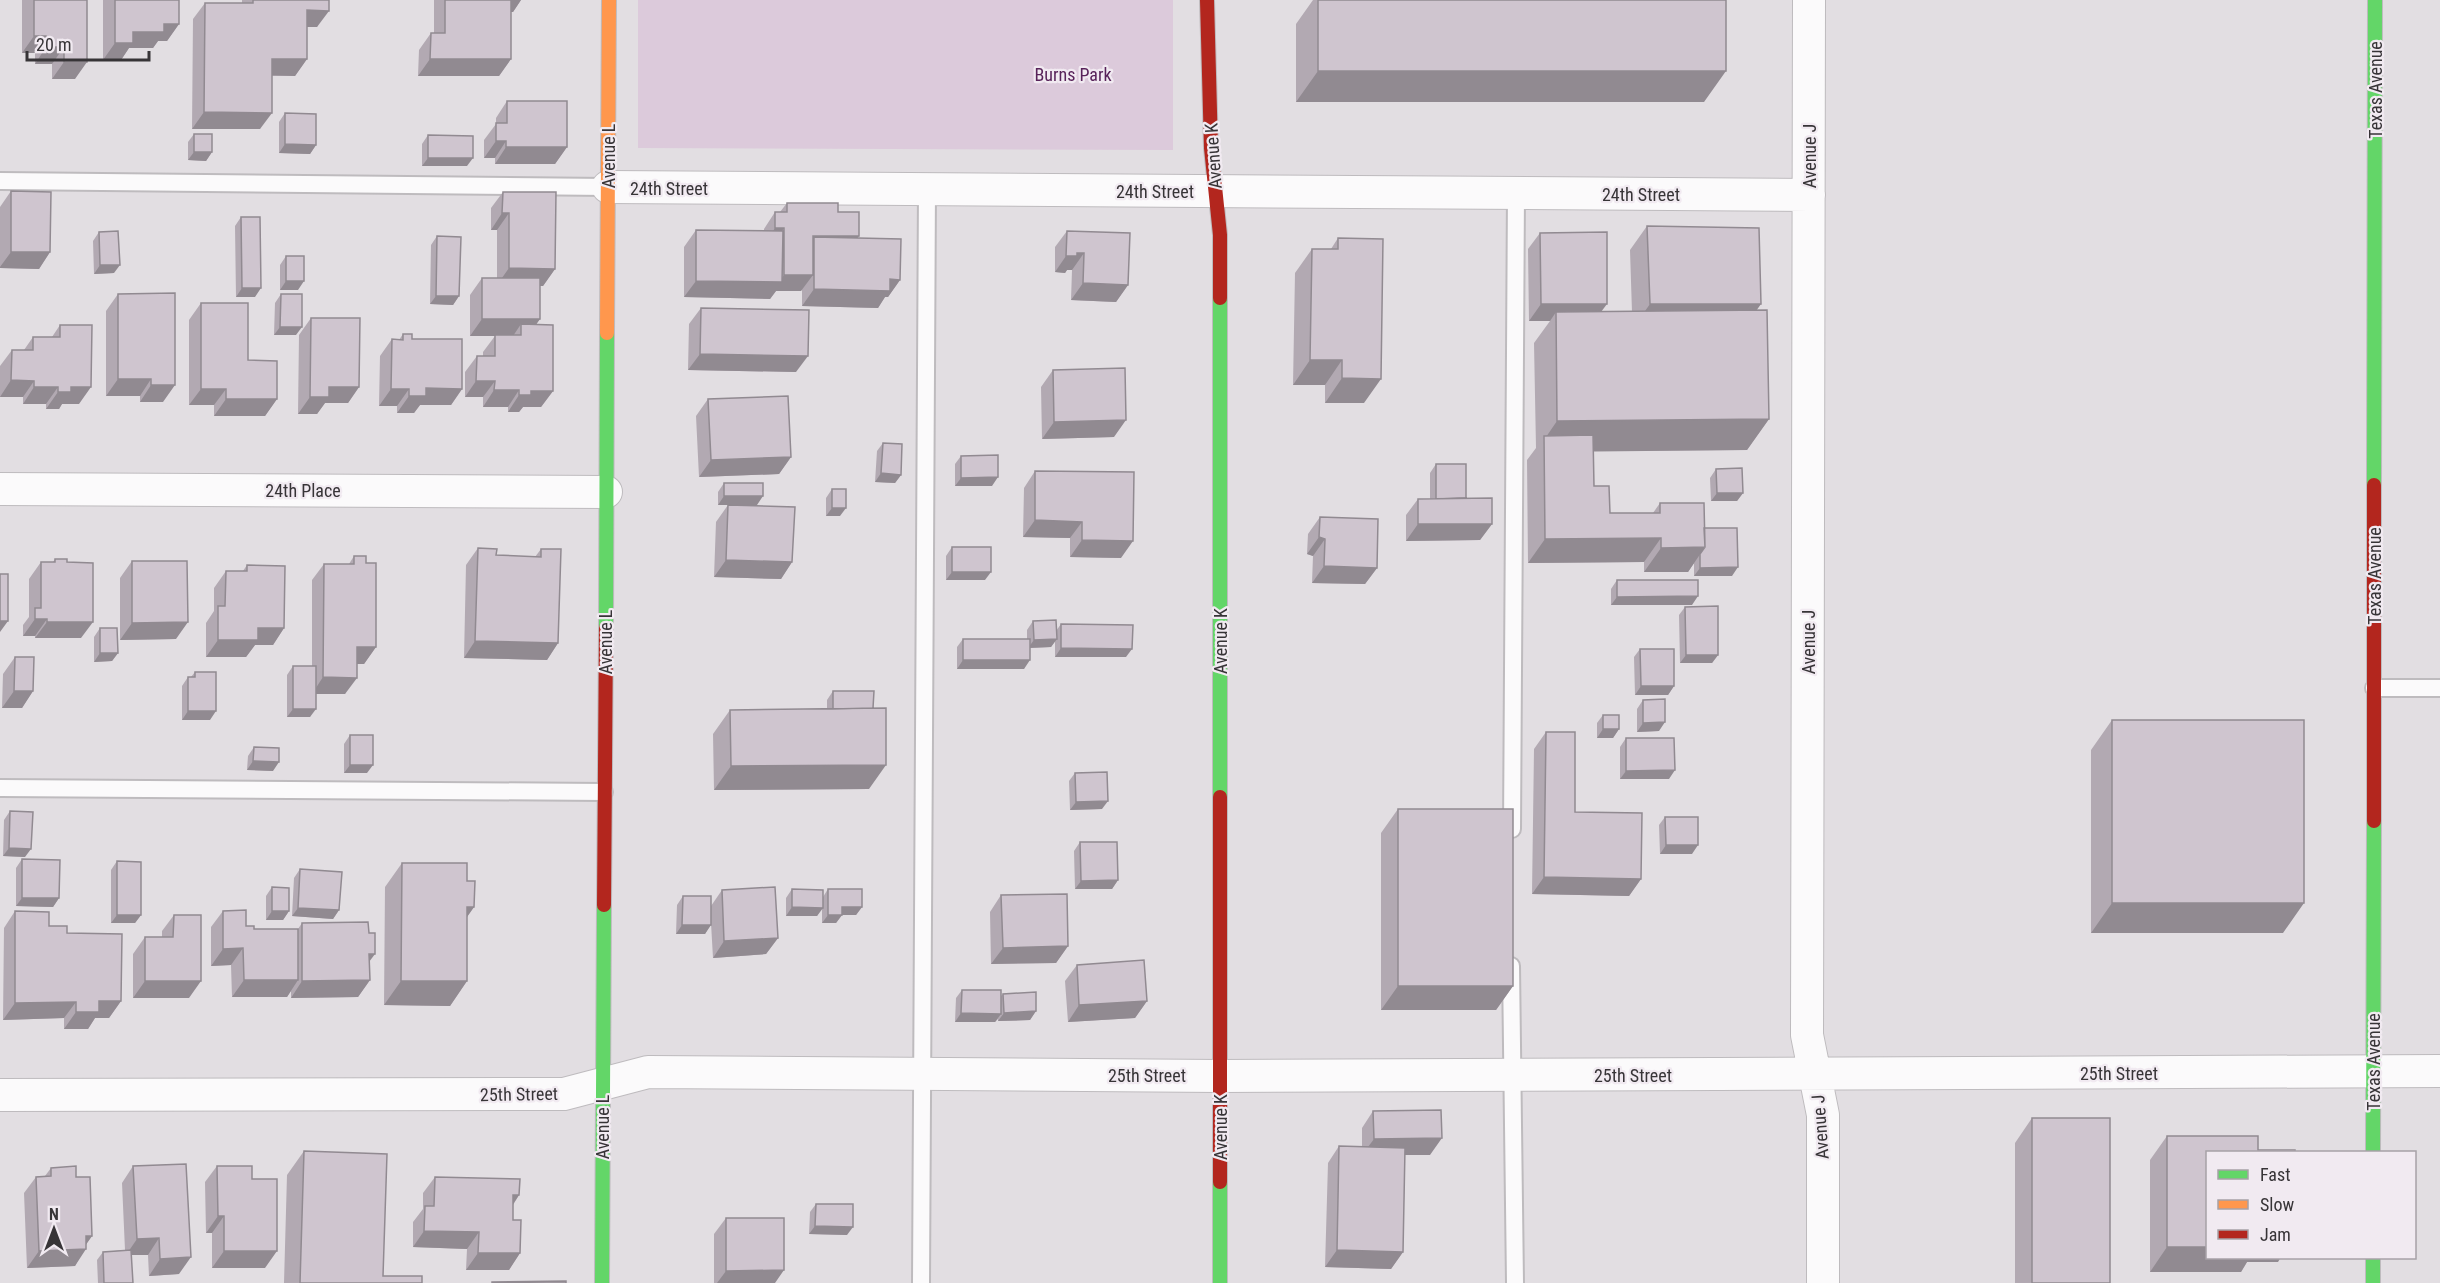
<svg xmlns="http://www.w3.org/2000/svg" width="2440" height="1283" viewBox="0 0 2440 1283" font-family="'Roboto Condensed',sans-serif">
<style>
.green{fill:#dccadb}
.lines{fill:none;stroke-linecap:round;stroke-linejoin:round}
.lane-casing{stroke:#bebbbe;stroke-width:20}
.street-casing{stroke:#bebbbe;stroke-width:34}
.fast-casing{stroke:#bebbbe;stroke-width:16}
.slow-casing{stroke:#bebbbe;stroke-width:16}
.jam-casing{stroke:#bebbbe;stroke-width:16}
.lane{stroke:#fbfafb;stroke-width:16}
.street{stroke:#fbfafb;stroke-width:32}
.fast{stroke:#63d668;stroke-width:14}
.slow{stroke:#ff974d;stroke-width:14}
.jam{stroke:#b3261e;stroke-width:14}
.wall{fill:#b2a9b2}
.shaded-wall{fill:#918a91}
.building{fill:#cfc5cf;stroke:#918a91;stroke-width:1.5}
.labels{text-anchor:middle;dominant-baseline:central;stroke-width:4.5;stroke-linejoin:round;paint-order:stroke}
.park-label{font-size:18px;fill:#58235a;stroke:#f1eaf1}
.street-label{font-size:18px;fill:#373437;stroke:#f1eaf1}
</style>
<rect width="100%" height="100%" fill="#e2dee2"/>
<path class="green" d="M638,0h535v150l-535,-2z"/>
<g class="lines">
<defs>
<path id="lane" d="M0,181l608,6
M2374,688h66
M0,788l604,4
M1512,829l4,-636
M1511,966l4,317
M921,1283l6,-1094"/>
<path id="street" d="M1809,0l-2,1035 16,80v168
M608,187l1201,8
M0,489l606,3
M0,1095l564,-1 84,-22 572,4 1220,-5"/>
<path id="fast" d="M1220,298v499
M2374,485l1,-485
M606,628l1,-295
M2373,1152l1,-331
M1220,1182v101
M2373,1258v25
M602,1283l2,-378"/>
<path id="slow" d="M607,333l2,-333"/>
<path id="jam" d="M1207,0l4,148 9,87v63
M1220,797v385
M2374,821v-336
M604,905l2,-277"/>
</defs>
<use href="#lane" class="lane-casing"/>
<use href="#street" class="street-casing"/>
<use href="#fast" class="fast-casing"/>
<use href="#slow" class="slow-casing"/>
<use href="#jam" class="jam-casing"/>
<use href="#lane" class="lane"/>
<use href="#street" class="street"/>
<use href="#fast" class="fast"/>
<use href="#slow" class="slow"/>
<use href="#jam" class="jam"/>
</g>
<path class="wall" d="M22,0h65l-12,79h-23v-15h-17v-11h-13z
M103,0h76v24l-12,17h-9l-5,7h-24l-8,12h-18z
M242,0h87l-12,27h-10v32l-12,17h-23l-12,53h-68l1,-110 12,-16h37z
M434,0h87l-8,12h-2v47l-12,17h-81l1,-26 12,-17h3z
M1313,0h413l-22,102h-408v-78z
M507,101l60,46 -12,17h-60v-6h-11v-18l12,-16v-6z
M285,113l31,32 -6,9 -31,-1v-31z
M194,134l18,18 -6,9 -18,-1v-18z
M428,135l39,31h-45v-22z
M11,191l39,61 -11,17 -39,-1v-61z
M503,192l52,77 -12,17h-3v33l-4,5 17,67 -12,16h-18l-4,5h-11v-5h-25v-10h-18v-25l12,-16h6v-4l12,-16h-25v-41l12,-17h15v-48h-6v-22z
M787,203l51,9 20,26 42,42 -12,17h-3l-7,11 -76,-2v-17l-1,2h-25l-6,8 -86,-2v-50l12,-17 68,1v-2l11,-17h5z
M241,217l14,80h-19l-1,-71z
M1647,226l109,85 13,108 -22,31 -154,1 1,35 16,27h43l7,-10 44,25 28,48h-38v-13l-6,9h-44v-10l-116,1 -1,-103 9,-12 -2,-105 16,-22h-21l-1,-72 12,-16 61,79h31l-2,-62z
M1067,231l61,54 -12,17 -45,-2 1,-30h-5l-2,3 -10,-1v-25z
M99,232l15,41 -20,1 -1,-33z
M437,236l22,60 -6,9 -23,-1 1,-59z
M1338,238l26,165h-39v-18h-32l2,-112 17,-24h19z
M286,256l12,34h-18v-25z
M118,294l45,108h-23v-6h-34v-85z
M281,294l15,41h-22l1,-32z
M201,303l47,57 29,39 -12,17h-51v-11h-25v-85z
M701,308l95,64 -108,-2 1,-46z
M311,318l48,69 -11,16h-23l-8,11h-19l1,-79z
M60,325l19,79h-17l-3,5h-13v-5h-23v-7h-23v-31l12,-16h12l9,-13h19z
M403,334l9,5 50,50 -11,16h-31l-6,8h-17v-7h-18l1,-50 12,-17 7,1z
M1053,370l61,67 -72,2 -1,-52z
M708,399l83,58 -12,17 -80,3 -3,-61z
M883,443l18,32 -6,8 -20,-1 2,-31z
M961,456l31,30h-37v-22z
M1436,464l30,34 26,26 -12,16 -74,1v-26l12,-16h12v-26z
M1716,469l27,24 -6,8h-26l-1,-23z
M1035,471l86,87 -51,-1v-19l-47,-1 1,-49z
M724,483l33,22h-39v-13z
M832,489l8,27h-14v-18z
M728,505l64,57 -11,17 -67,-2 2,-55z
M1320,517l57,51 -12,16 -53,-1 1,-27 -6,-2 1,-20z
M952,547l33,33h-39v-24z
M478,548l18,7 39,2 6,-8 17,94 -11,17 -83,-2 2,-93z
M354,556l12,7 10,84 -12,17h-7l-12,30h-29l-6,23h-23v-42l6,-9h19v-86l12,-16h25z
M55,559l12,3 14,76h-46v-2h-12v-11l6,-8v-38l12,-17h12z
M132,561l44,78 -56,1v-62z
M247,565l37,63 -11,17h-18l-9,12h-40v-34l8,-12v-23l12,-17h17z
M1617,580l75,25h-81v-16z
M1685,607l33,48 -6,8h-32l-1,-48z
M1033,621l23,10 5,-7 65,33h-71v-16l-4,6 -21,1 -6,21h-67v-22l6,-8h64v-9z
M100,628l18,25 -6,8 -18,1v-25z
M1640,649l34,37 -6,9h-33l-1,-38z
M15,657l18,34 -11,17h-20l1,-34z
M195,672l15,48h-28v-34l6,-9h3z
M833,691l40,17 -4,81 -155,1 -1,-56 17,-24 97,-1v-9z
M1643,700l16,31 -22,1v-23z
M1603,715l16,14 -6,9h-16v-15z
M2112,720l171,213h-192v-183z
M1546,732l29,80 66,67 -12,17 -97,-2 2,-145z
M350,735l17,38h-23v-29z
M1626,738l43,41h-49v-32z
M254,747l19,24 -26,-1 1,-14z
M1075,773l27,36 -32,1 -1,-29z
M1398,809l115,177 -17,24h-115v-177z
M10,811l15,46 -22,-1 1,-36z
M1665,817l27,37h-32l-1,-29z
M1080,842l38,38 -6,9h-37l-1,-38z
M22,859l37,39 -6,9 -37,-1v-38z
M117,861l24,54 -6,8h-24v-53z
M402,863l65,18 7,26 -7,10v64l-17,25 -66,-1 1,-118z
M300,869l39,41 -6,9 -41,-3 2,-38z
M272,887l17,24 -6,9h-17v-24z
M792,889l31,8 5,-8 34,18 -6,8h-14l-6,8h-14v-15l-5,8h-31v-18z
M722,890l56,48 -12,16 -53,4 -2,-35 -6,11h-29l1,-29 6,-9 28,10z
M1001,895l67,51 -12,17 -65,1 -1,-52z
M15,911l52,22 54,68 -12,17h-14l-7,11h-24v-11l-61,2 1,-92z
M223,911l23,15 8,3h44l4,-6 67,39 1,18 -12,17 -67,1v-7l-4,6h-55l-1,-32 -20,1v-39z
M174,915l15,83h-56v-44l12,-17h17v-6z
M1077,965l70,36 -12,17 -67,4 -3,-41z
M962,990l39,6 2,-2 33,17 -6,9 -32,1v-2l-3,3h-40l1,-24z
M1373,1111l57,44h-25l-2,97 -12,17 -66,-2 3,-104 11,-17 23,1v-19z
M2032,1118l78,165h-95v-140z
M2167,1136l91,14 20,112h-31l-6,10h-91v-112z
M304,1151l79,125 39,7h-138l3,-108z
M133,1166l46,108 -30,2 -1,-21h-17l2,28h-35l-1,-23 6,-8 22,-2 -3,-67z
M217,1166l35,13 13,89h-53v-35h-6l-1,-51z
M51,1168l25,9 16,59 -6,8 -11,22 -48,2 -3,-75 12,-16 9,-1z
M435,1177l84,18 -6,10v15l7,33 -11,17h-43l1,-21 -54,-2v-25l10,-13v-16z
M816,1204l31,31 -38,-1 1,-22z
M726,1218l49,65h-61v-49z"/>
<path class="shaded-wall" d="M508,0h13l-8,12h-13z
M307,10l22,1 -12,16h-22z
M164,24h15l-12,17h-9l-5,7h-24l-8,12h-18l12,-17 18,-11z
M34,36h12l-11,17h-13z
M46,47h18l-12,17h-17z
M272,59h35l-12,17 -34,-1z
M430,59h81l-12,17h-81z
M64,62h23l-12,17h-23z
M1318,71h408l-22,31h-408z
M204,112l68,1 -12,16h-68z
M496,141h10l-11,17h-11z
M285,144l31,1 -6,9 -31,-1z
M506,147h61l-12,17h-60z
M194,152h18l-6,9 -18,-1z
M428,158h45l-6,8h-45z
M502,213h7l-12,17h-6z
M775,228h9l-11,17h-9z
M813,236h46l-12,17 -33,-16 -10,16z
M11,252h39l-11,17 -39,-1v-1z
M1077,253h7l-12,17h-5l-2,3 -10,-1 11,-16z
M100,265h20l-6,8 -20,1z
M509,268l46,1 -12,17 -46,-1z
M784,275h29l-12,16h-25l-6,8 -86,-2 12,-16 83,1z
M890,279l10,1 -12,17h-3l-7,11 -76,-2 12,-17z
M286,281h18l-6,9h-18z
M1083,283l45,2 -12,17 -45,-2z
M242,288h19l-6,9h-19z
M436,296h23l-6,9 -23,-1z
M1541,304h66l-12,16 -39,-8 -6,9h-21z
M1650,304h111l-17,24h-111z
M482,319h58l-12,17 -7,-12 -8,12h-43z
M280,327h22l-6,8h-22z
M700,354l108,2 -12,16 -108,-2z
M1310,360h32l-17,25h-32z
M1342,378l39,1 -17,24h-39z
M118,379h33l-11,17h-34z
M11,380l23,1 -11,16h-23z
M476,381h19l-12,16h-18z
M151,385h24l-12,17h-23z
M34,387h24l-12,17h-23z
M71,387h20l-12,17h-17l-3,5h-13l12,-17z
M329,387h30l-11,16h-23l-8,11h-19l12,-17z
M426,388l36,1 -11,16h-31l-6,8h-17l12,-17z
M201,389h25l-12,16h-25z
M391,389h18l-12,17h-18z
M494,390h25l-11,17h-25z
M531,391h22l-12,16h-18l-4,5h-11l11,-17z
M226,399h51l-12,17h-51z
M1769,419l-22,31 -203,2v-12l13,-19z
M1126,420l-12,17 -72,2 12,-17z
M791,457l-12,17 -80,3 12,-17z
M881,473l20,2 -6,8 -20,-1z
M998,477l-6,9h-37l6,-8z
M1717,493h26l-6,8h-26z
M724,496h39l-6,9h-39z
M832,508h14l-6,8h-14z
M1035,520l47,2 -12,16 -47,-1z
M1418,524h74l-12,16 -74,1z
M1319,537l6,2 -12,17 -6,-2z
M1661,538l-17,24 -116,1 17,-24z
M1082,540l51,1 -12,17 -51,-1z
M1705,547l-17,25h-44l17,-24z
M726,560l66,2 -11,17 -67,-2z
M1324,566l53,2 -12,16 -53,-1z
M1738,567l-6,9h-38l6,-8z
M952,572h39l-6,8h-39z
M1698,596l-6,9h-81l6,-8z
M35,619h12l-12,17h-12z
M0,621h8l-8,11z
M47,622h46l-12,16h-46z
M188,622l-12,17 -56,1 12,-17z
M258,628h26l-11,17h-18l-9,12h-40l12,-17z
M1057,639l-6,8 -23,1 6,-8z
M475,641l83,2 -11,17 -83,-2z
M357,647h19l-12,17h-19z
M1061,648l71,1 -6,8h-71z
M100,653h18l-6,8 -18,1z
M1686,655h32l-6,8h-32z
M963,660h67l-6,9h-67z
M323,677l34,1 -12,16h-33z
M1641,686h33l-6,9h-33z
M14,691h19l-11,17h-20z
M293,709h23l-6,8h-23z
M188,711h28l-6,9h-28z
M1665,722l-6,9 -22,1 6,-9z
M1603,729h16l-6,9h-16z
M253,761l26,1 -6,9 -26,-1z
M350,765h23l-6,8h-23z
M886,765l-17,24 -155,1 17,-24z
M1675,770l-6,9h-49l6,-8z
M1108,801l-6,8 -32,1 6,-8z
M1666,845h32l-6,9h-32z
M9,848l22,1 -6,8 -22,-1z
M1544,877l97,2 -12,17 -97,-2z
M1118,880l-6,9h-37l6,-8z
M22,898h37l-6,9 -37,-1z
M2112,903h192l-21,30h-192z
M467,907h7l-17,24z
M792,907l31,1 -6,8h-31z
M842,907h20l-6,8h-14l-6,8h-14l6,-8z
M298,908l41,2 -6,9 -41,-3z
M272,911h17l-6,9h-17z
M117,915h24l-6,8h-24z
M682,925h29l-6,9h-29z
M778,938l-12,16 -53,4 11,-17z
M1068,946l-12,17 -65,1 12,-16z
M243,948l-12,17 -20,1 12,-17z
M369,954h6l-12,16z
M244,980h54l-11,17h-55z
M370,980l-12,17 -67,1 11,-17z
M145,981h56l-12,17h-56z
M401,981h66l-17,25 -66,-1z
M1398,986h115l-17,24h-115z
M99,1001h22l-12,17h-14l-7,11h-24l12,-17z
M1147,1001l-12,17 -67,4 11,-17z
M76,1002l-12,16 -61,2 12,-17z
M1036,1011l-6,9 -32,1 6,-8z
M961,1013l40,1 -6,8h-40z
M1442,1138l-12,17h-68l12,-16z
M513,1195h6l-11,17z
M218,1216h6l-12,17h-6z
M815,1226l38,1 -6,8 -38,-1z
M424,1231l55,1 -12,17 -54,-2z
M86,1236h6l-9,13h3l-11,17 -48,2 12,-17z
M159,1238l-11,17h-22l11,-16z
M2167,1247h41v10h73l-3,5h-31l-6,10h-91z
M1337,1250l66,2 -12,17 -66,-2z
M224,1251h53l-12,17h-53z
M478,1253h42l-11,17h-43z
M191,1257l-12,17 -30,2 11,-17z
M784,1270l-9,13h-58l9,-12z"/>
<path class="building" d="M34,0h53v62h-23v-15h-18v-11h-12z
M115,0h64v24h-15v8h-31v11h-18z
M253,0h76v11l-22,-1v49h-35v54l-68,-1 1,-109h48z
M445,0h66v59h-81l1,-26h14z
M1318,0h408v71h-408z
M507,101h60v46h-61v-6h-10v-18h11z
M285,113l31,1v31l-31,-1z
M194,134h18v18h-18z
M428,135l45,1v22h-45z
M11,191l40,1 -1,60h-39z
M503,192h53l-1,77 -46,-1v-55h-7z
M787,203h51v9h21v24h-46v39h-29v-47h-9v-16h12z
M241,217h19l1,71h-19z
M1647,226l112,2 2,76h-111z
M696,230l87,1 -1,51 -86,-1z
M118,231l2,34h-20l-1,-33z
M1067,231l63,2 -2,52 -45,-2 1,-30h-7v3h-11z
M1607,232v72h-66l-1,-71z
M437,236l24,1 -2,59h-23z
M814,237l87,2 -1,41 -10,-1v12l-76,-2z
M1338,238l45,1 -2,140 -39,-1v-18h-32l2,-111h26z
M286,256h18v25h-18z
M482,278h58v41h-58z
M175,293v92h-24v-6h-33v-85z
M281,294h21v33h-22z
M201,303h47v57l29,1v38h-51v-10h-25z
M701,308l108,2 -1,46 -108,-2z
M1767,310l2,109 -212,2 -1,-109z
M311,318h49l-1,69h-30v10h-19z
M521,324l32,1v66h-22v4h-12v-5h-25l1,-9h-19l1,-25h18v-21h26z
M60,325h32l-1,62h-20v5h-13v-5h-24v-6l-23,-1 1,-30h21v-13h27z
M403,334h9v5h50v50l-36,-1v8h-17v-7h-18l1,-50 11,1z
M1125,368l1,52 -72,2 -1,-52z
M788,396l3,61 -80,3 -3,-61z
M1593,435l1,51h15l1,27h50v-10h44l1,44 -44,1v-10l-116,1 -1,-103z
M883,443l19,1 -1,31 -20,-2z
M998,455v22l-37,1v-22z
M1436,464h30v34l-30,1z
M1742,468l1,25h-26l-1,-24z
M1035,471l99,1 -1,69 -51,-1v-18l-47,-2z
M724,483h39v13h-39z
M832,489h14v19h-14z
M1492,498v26h-74v-25z
M728,505l67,2 -3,55 -66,-2z
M1320,517l58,2 -1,49 -53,-2 1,-27 -6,-2z
M1704,528h33l1,39 -38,1v-14l5,-7z
M952,547h39v25h-39z
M478,548l19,1 -1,6 45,2v-8h20l-3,94 -83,-2z
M354,556h12v7h10v84h-19v31l-34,-1 1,-113h30z
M55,559h12v3l26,1v59h-46v-3h-12v-11h6v-46h14z
M132,561h55l1,61 -56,1z
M247,565l38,1 -1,62h-26v12h-40v-34h7l1,-35h21z
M0,574h8v47h-8z
M1617,580h81v16l-81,1z
M1718,606v49h-32l-1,-48z
M1056,620l1,19 -23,1 -1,-19z
M1061,624l72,1 -1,24 -71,-1z
M100,628h17l1,25h-18z
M963,639h67v21h-67z
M1640,649h34v37h-33z
M15,657h19l-1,34h-19z
M293,666h23v43h-23z
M195,672h21v39h-28v-34h7z
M833,691h41l-1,17 -40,1z
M1665,699v23l-22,1v-23z
M886,708v57l-155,1 -1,-56z
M1603,715h16v14h-16z
M2112,720h192v183h-192z
M1546,732h29v80l67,1 -1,66 -97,-2z
M350,735h23v30h-23z
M1626,738h48l1,32 -49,1z
M254,747l25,1v14l-26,-1z
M1107,772l1,29 -32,1 -1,-29z
M1398,809h115v177h-115z
M10,811l23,1 -2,37 -22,-1z
M1665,817h33v28h-32z
M1080,842h37l1,38 -37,1z
M22,859l38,1 -1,38h-37z
M117,861l24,1v53h-24z
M402,863h65v18h8l-1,26h-7v74h-66z
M300,869l42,3 -3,38 -41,-2z
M272,887l17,1v23h-17z
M775,887l3,51 -54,3 -2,-51z
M792,889l31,1v18l-31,-1z
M828,889h34v18h-20v8h-14z
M1067,894l1,52 -65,2 -2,-53z
M683,896h28v29h-29z
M246,910v16h8v3h44v51h-54l-1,-32 -20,1v-38z
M15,911l34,1v14h18v7l55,1 -1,67h-22v11h-23v-10l-61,1z
M174,915h27v66h-56v-44h28z
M368,922l1,11h6v21h-6l1,26 -68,1v-58z
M1144,960l3,41 -68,4 -2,-40z
M962,990h39v24l-40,-1z
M1036,992v19l-32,2 -1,-19z
M1441,1110l1,28 -68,1 -1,-28z
M2032,1118h78v165h-78z
M2167,1136h91v14h37v2h-87v95h-41z
M1339,1146l66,2 -2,104 -66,-2z
M304,1151l83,3 -4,122h39v7h-122z
M186,1164l5,93 -31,2 -1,-21 -22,1 -4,-73z
M76,1166v11h14l2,59h-6v13l-47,2 -3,-74 15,-1v-8z
M217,1166h35v13h25v72h-53v-35h-6z
M435,1177l85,2 -1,16h-6v25h8l-1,33h-42l1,-21 -55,-1 1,-25h9z
M816,1204h37v23l-38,-1z
M726,1218h58v52l-58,1z
M131,1250l2,33h-29l-1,-31z
M566,1281v2h-74v-1z"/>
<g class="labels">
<g class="park-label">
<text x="1073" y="74">Burns Park</text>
</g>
<g class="street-label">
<text transform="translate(2375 90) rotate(-90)">Texas Avenue</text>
<text transform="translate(608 156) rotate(-90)">Avenue L</text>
<text transform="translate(1213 156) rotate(-94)">Avenue K</text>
<text transform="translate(1809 156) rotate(-90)">Avenue J</text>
<text x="669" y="188">24th Street</text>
<text x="1155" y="191">24th Street</text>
<text x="1641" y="194">24th Street</text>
<text x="303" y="490">24th Place</text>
<text transform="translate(2374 576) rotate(-90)">Texas Avenue</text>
<text transform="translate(1220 641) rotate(-90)">Avenue K</text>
<text transform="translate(605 642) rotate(-90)">Avenue L</text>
<text transform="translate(1808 642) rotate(-90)">Avenue J</text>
<text transform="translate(2373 1062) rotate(-90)">Texas Avenue</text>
<text x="2119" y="1073">25th Street</text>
<text x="1147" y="1075">25th Street</text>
<text x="1633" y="1075">25th Street</text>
<text transform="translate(519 1094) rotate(-1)">25th Street</text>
<text transform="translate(602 1127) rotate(-90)">Avenue L</text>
<text transform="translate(1220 1127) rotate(-90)">Avenue K</text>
<text transform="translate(1820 1127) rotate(-94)">Avenue J</text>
</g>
</g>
<rect x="2206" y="1151" width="210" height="108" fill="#f1eaf1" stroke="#a7a1a7" stroke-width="1.5"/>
<rect x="2218" y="1170" width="30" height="9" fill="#63d668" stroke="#a7a1a7" stroke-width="1.5"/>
<text x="2260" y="1181" font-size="18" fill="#373437">Fast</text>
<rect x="2218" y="1200" width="30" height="9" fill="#ff974d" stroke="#a7a1a7" stroke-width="1.5"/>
<text x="2260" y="1211" font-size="18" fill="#373437">Slow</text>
<rect x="2218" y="1230" width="30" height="9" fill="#b3261e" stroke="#a7a1a7" stroke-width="1.5"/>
<text x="2260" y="1241" font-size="18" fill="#373437">Jam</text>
<g transform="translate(54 1229)" stroke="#f1eaf1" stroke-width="4.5" paint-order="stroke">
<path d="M0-4.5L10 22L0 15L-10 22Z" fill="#373437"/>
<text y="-9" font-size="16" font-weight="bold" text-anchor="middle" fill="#373437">N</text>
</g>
<path d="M27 51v9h122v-9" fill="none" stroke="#373437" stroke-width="3"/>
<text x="36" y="51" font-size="18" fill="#373437" stroke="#f1eaf1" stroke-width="4.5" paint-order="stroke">20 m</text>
</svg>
